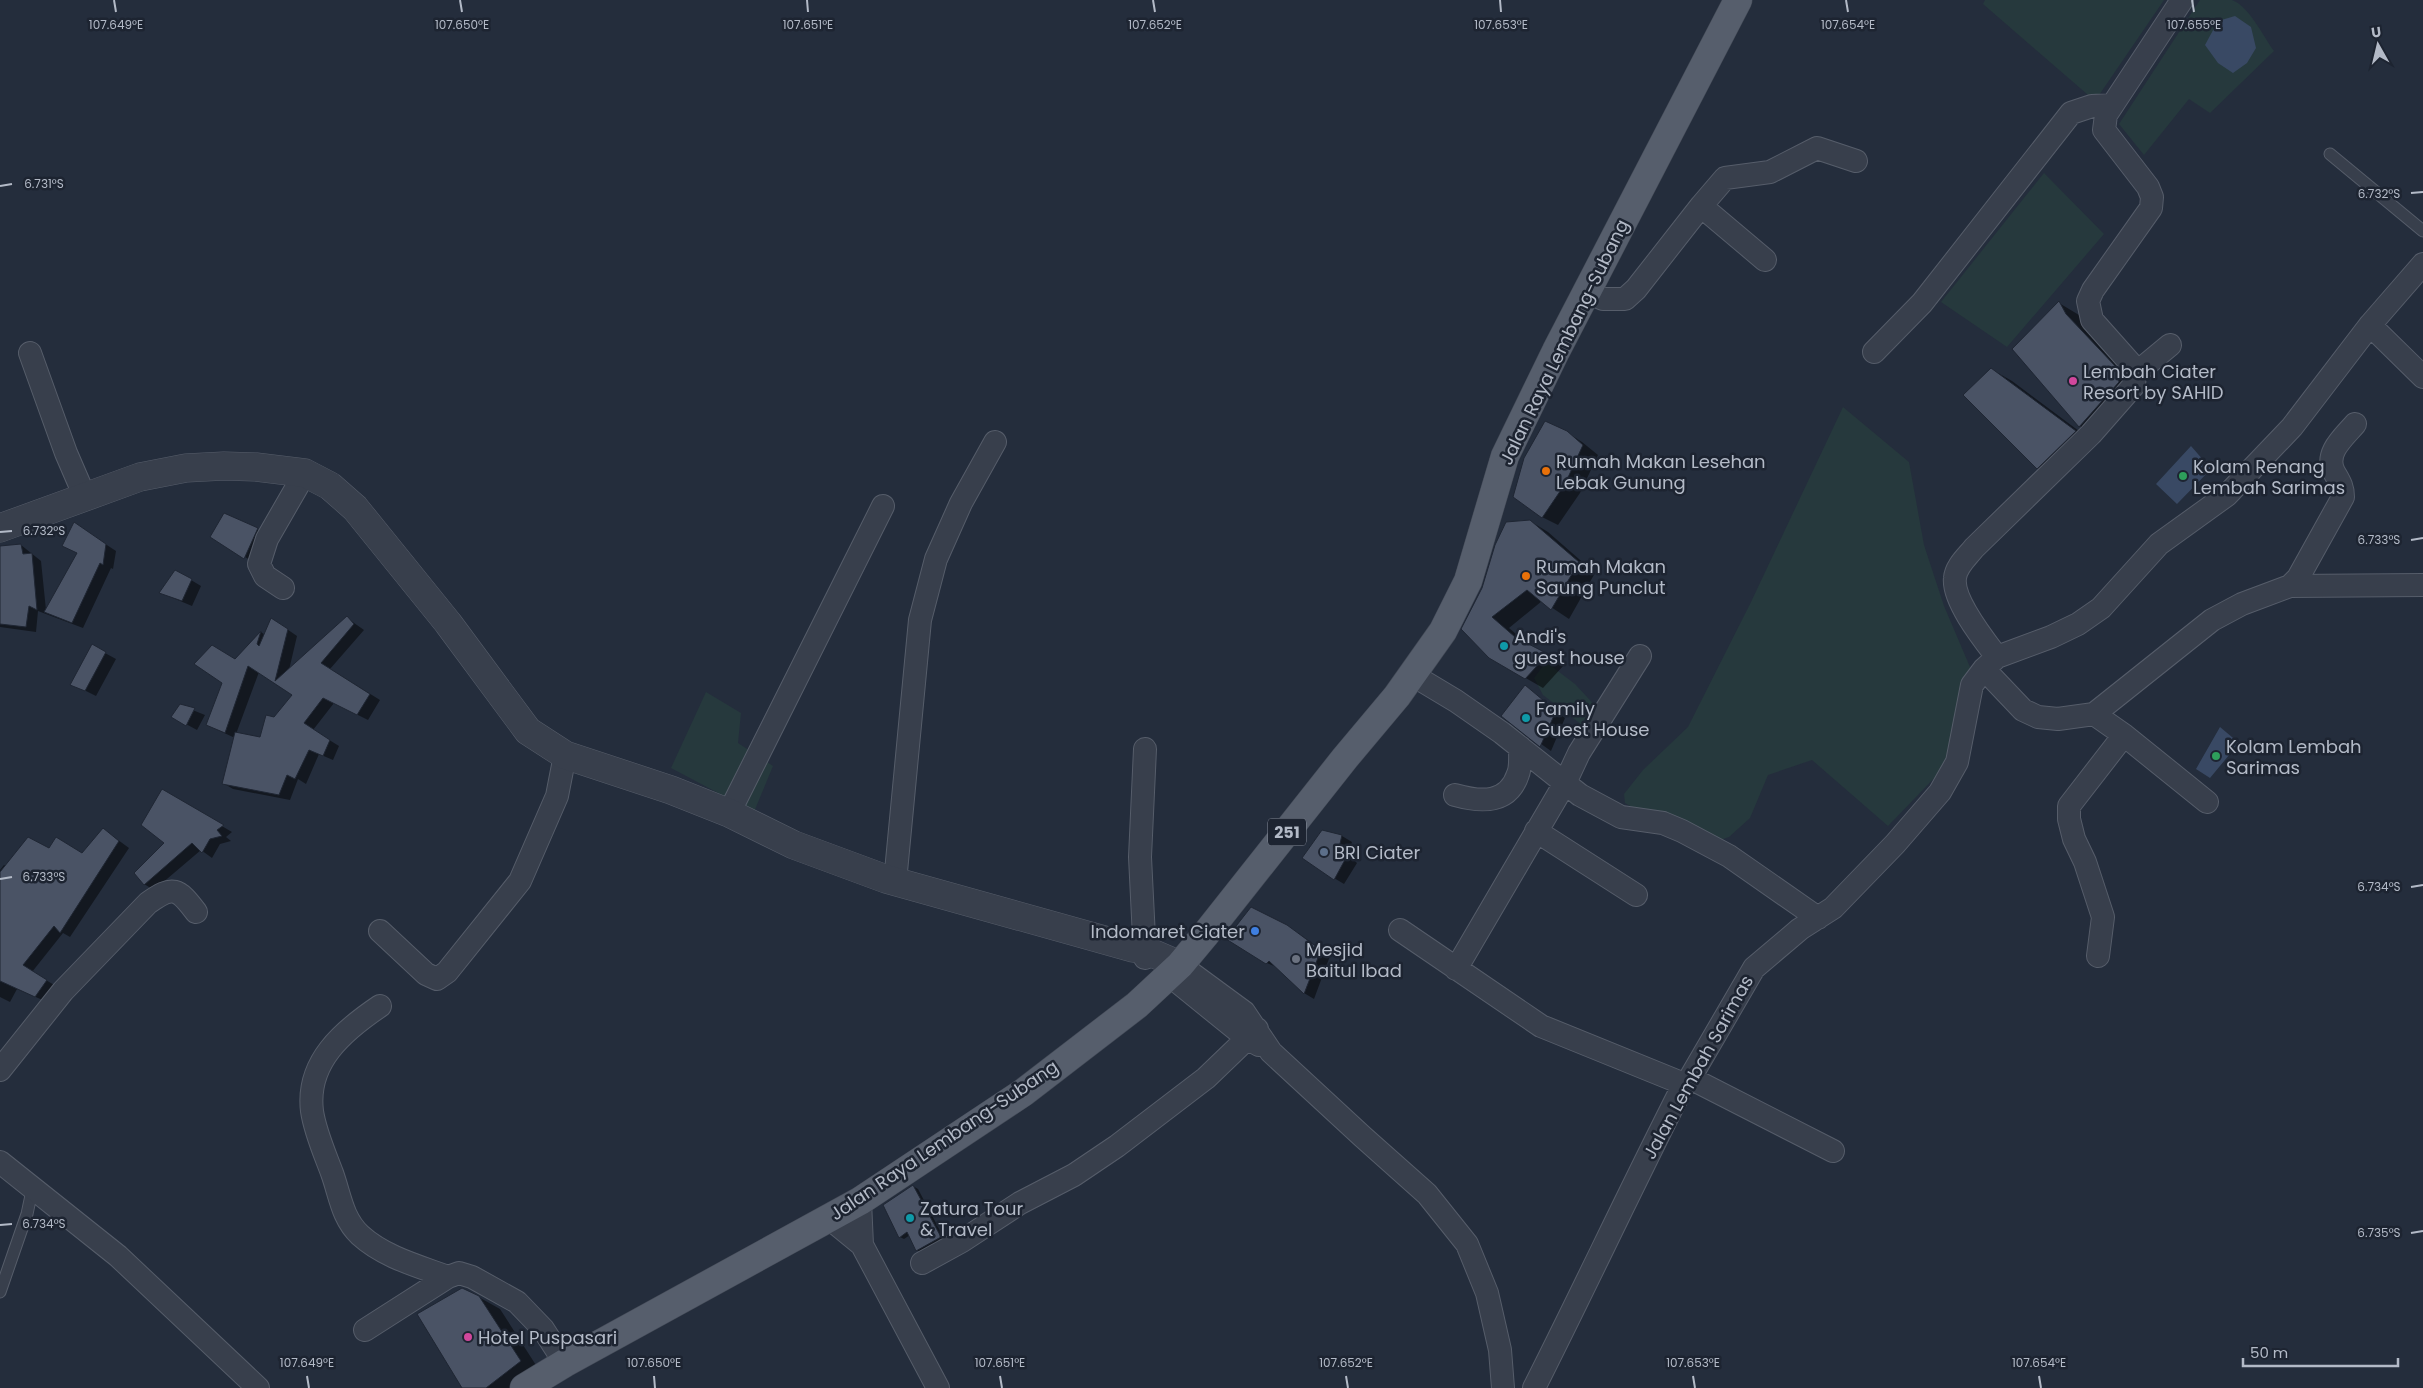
<svg xmlns="http://www.w3.org/2000/svg" width="2423" height="1388" viewBox="0 0 2423 1388" font-family="Poppins,sans-serif">
<style>
.green{fill:#26393d}
.water{fill:#394964}
.shadow{fill:#0007;fill-rule:evenodd}
.building{fill:#4a5365;stroke:#1f2633}
.lines{fill:none;stroke-linecap:round;stroke-linejoin:round}
.service-casing{stroke:#565d6a;stroke-width:13}
.minor-casing{stroke:#565d6a;stroke-width:24}
.tertiary-casing{stroke:#565d6a;stroke-width:29}
.primary-casing{stroke:#414855;stroke-width:29}
.service{stroke:#383f4c;stroke-width:11}
.minor{stroke:#383f4c;stroke-width:22}
.tertiary{stroke:#383f4c;stroke-width:28}
.primary{stroke:#565e6c;stroke-width:28}
.ticks{fill:none;stroke:#b3bac7;stroke-width:2}
.hotel-dot{fill:#d1479c;stroke:#1d2431;stroke-width:2}
.food-dot{fill:#e8710a;stroke:#1d2431;stroke-width:2}
.leisure-dot{fill:#2e9e5b;stroke:#1d2431;stroke-width:2}
.culture-dot{fill:#0f9aa8;stroke:#1d2431;stroke-width:2}
.service-dot{fill:#5c6f8a;stroke:#1d2431;stroke-width:2}
.shop-dot{fill:#3f7fe0;stroke:#1d2431;stroke-width:2}
.worship-dot{fill:#6b7280;stroke:#1d2431;stroke-width:2}
.labels{text-anchor:middle;dominant-baseline:central;stroke-width:5;stroke-linejoin:round;paint-order:stroke}
.shield{fill:#1d2431;stroke:#868d9a;stroke-width:1}
.shield-label{font-size:16px;font-weight:bold;fill:#b3bac7}
.street-label{font-size:18px;fill:#b3bac7;stroke:#1d2431}
.poi-label{font-size:18px;fill:#b3bac7;stroke:#1d2431;text-anchor:start}
.ticks-label{font-size:12px;text-anchor:middle;fill:#b3bac7;stroke:#1d2431;stroke-width:5;stroke-linejoin:round;paint-order:stroke}
</style>
<rect width="100%" height="100%" fill="#242d3c"/>
<path class="green" d="M1985,0h179l-69,101 -112,-97z
M2200,0c10,0 23,0 32,0 17,6 31,36 42,51l-64,62 -21,-14 -45,56 -25,-31z
M2044,173l60,61 -97,113 -66,-45z
M1843,407l66,55 15,83 20,61 29,68 -30,95 -55,57 -76,-66 -44,15 -18,43 -21,19 -30,10 -74,-44 -1,-9 19,-24 45,-43 63,-125z
M1546,662l29,22 26,28 -15,16 -43,-33 -9,-17z
M706,692l35,21 -3,30 35,23 -19,46 -83,-44z"/>
<path class="water" d="M2235,16l16,11 5,21 -9,15 -14,10 -15,-10 -13,-18 13,-24z
M2191,446l20,23 -34,35 -21,-20z
M2220,727l19,16 -29,35 -14,-9z"/>
<path class="shadow" d="M2059,303l20,12 59,66 -38,57 -20,-12 -66,-77z
M1991,369l21,12 83,62 -37,36 -20,-11z
M1566,432l16,10 16,13 -18,38 -22,32 -16,-8z
M225,514l43,21 -13,28 -43,-26z
M1530,521l18,11 47,41 -26,46 -27,-18 -33,27 21,18 34,19 -21,23 -53,-31 -27,-28z
M84,530l32,21 -3,18 -2,-1 -28,60 -45,-17 -2,21 -36,-5v-79l21,-3 20,16 5,49 32,-57z
M176,571l25,15 -9,20 -31,-13z
M347,618l17,12 -34,39 50,31 -12,20 -34,-17 -21,27 26,16 -6,14 -14,-6 -13,30 -8,-5 -8,21 -57,-11 -10,-6 12,-45 -28,-13 28,-65 26,-28 4,3 16,-10 16,11 -8,34zM259,672l35,23 -33,43 -25,-4z
M92,646l24,13 -20,37 -24,-12z
M1525,687l40,31 -14,33 -49,-35z
M180,705l25,10 -8,15 -24,-13z
M162,791l70,41 -6,5 5,4 -11,3 -8,14 -11,-8 -47,40 -10,-6 22,-41z
M103,829l26,19 -59,89 -7,-4 -31,39 24,14 -11,15 -28,-12 -7,13 -10,-5v-127l4,-5 2,1 44,-17 32,5z
M1323,832l19,4 10,6 -4,13 9,8 -13,21 -10,-6z
M1298,933l32,23 -16,43 -10,-6 -26,-25 -11,-5z
M913,1186l5,3 27,51 -23,13 -5,-3 -7,-15 -6,4 -4,-2z
M466,1290l34,19 41,64 -19,15h-58z"/>
<path class="building" d="M2059,301l7,13 51,54 2,14 -40,45 -67,-78z
M1991,368l85,63 -39,38 -74,-74z
M1545,421l22,10 16,14 -18,39 -23,34 -29,-21 11,-39z
M224,513l34,15 -14,31 -34,-22z
M1530,520l49,42 -28,48 -24,-20 -35,27 23,20 33,17 -23,25 -36,-21 -28,-29 21,-41 13,-43 11,-23z
M74,522l32,22 -3,21 -3,-2 -28,60 -28,-11 33,-59 -15,-7z
M21,544l2,10 9,-1 5,57 -8,-4 -3,21 -26,-3v-78z
M175,570l17,9 -10,22 -23,-8z
M347,616l7,8 -33,39 49,31 -13,21 -34,-17 -19,25 26,17 -7,16 -14,-6 -14,29 -8,-4 -8,20 -57,-11 13,-52 25,5 6,-22 8,2 18,-22 -44,-29 -23,67 -19,-8 16,-42 -28,-19 18,-19 23,14 26,-28 -4,13 2,2 12,-28 17,11 -13,52z
M92,644l14,8 -21,39 -15,-6z
M1525,685l31,26 -16,36 -39,-31z
M180,704l15,4 -9,18 -15,-9z
M162,789l62,36 -7,5 5,6 -12,3 -8,14 -10,-10 -48,42 -10,-12 30,-30 -23,-18z
M103,828l16,13 -59,92 -6,-7 -31,39 24,15 -12,17 -35,-16v-109l28,-35 21,11 7,-11 26,16z
M1322,830l20,5 -3,13 8,8 -13,24 -32,-22z
M1251,907l36,18 34,25 -17,44 -35,-33 -3,3 -40,-25z
M913,1185l28,52 -25,14 -9,-19 -8,6 -16,-33z
M462,1288l17,8 42,65 -35,27h-24l-45,-74z"/>
<g class="lines">
<defs>
<path id="service" d="M2330,154l93,77
M0,1292l27,-78 6,-28"/>
<path id="minor" d="M1701,206l24,-28 45,-6 47,-24 39,13
M1587,292l16,7h22l11,-10 65,-83 64,54
M2370,325l53,52
M1874,352l48,-49 149,-190 21,-7 20,-1
M30,353l36,100 19,44
M2135,374l35,-29
M2290,586l133,-1
M283,588l-18,-12 -6,-12 8,-25 38,-66
M1997,657c-13,-17 -45,-57 -42,-79 1,-12 12,-21 19,-30l117,-114 43,-49 1,-11 -3,-9 -40,-45 -4,-19 5,-11 58,-82 1,-11 -4,-10 -44,-57 2,-15 76,-115
M1984,669l39,41 15,7 20,2 36,-5 118,-94 30,-16 48,-18 8,-8 45,-81c0,-11 -4,-16 -9,-25 -10,-19 10,-35 21,-48
M1411,674l45,27 46,32 78,62 41,22 42,6 19,8 47,25 89,62
M2094,714l30,21 83,67
M1455,795c25,7 53,10 63,-21 3,-7 2,-19 2,-27
M729,813l154,-307
M1536,831l100,64
M895,882l25,-262 16,-61 25,-56 34,-61
M1400,930l141,96 143,58
M380,931l46,43 11,5 10,-7 73,-91 37,-85 8,-41
M2098,956l5,-39 -18,-55 -11,-23 -5,-20v-13l55,-71
M1145,958l-5,-101 5,-108
M1180,965l64,47 27,40 92,85 64,57 40,50 20,49 13,57 3,38
M1456,969l109,-186 14,-30 61,-97
M1169,975l79,64 11,6
M380,1006c-37,25 -74,56 -68,105 3,21 13,43 20,62 8,22 10,45 28,62 24,22 58,31 88,42
M0,1070l63,-79 85,-88c25,-18 30,-15 48,9
M1690,1078l143,73
M0,1162l118,94 140,132
M860,1201l2,44
M829,1218l33,27 76,143
M922,1263l40,-22 58,-38 54,-28 43,-29 89,-68 51,-49
M365,1330l83,-53 11,-4 13,4 45,25 26,27 22,34
M1534,1388c51,-101 99,-204 150,-304l6,-6 64,-110 46,-39 33,-21 62,-64 45,-52 17,-30 15,-77 12,-16 13,-12 54,-20 27,-13 23,-16 58,-64 68,-49 65,-68 78,-102 53,-61"/>
<path id="tertiary" d="M0,528l140,-51 46,-9 38,-2 32,1 49,6 25,13 25,22 93,115 80,108 37,24 106,35 58,23 65,32 92,34 247,69 12,2 35,15"/>
<path id="primary" d="M524,1388l41,-25 295,-162 164,-109 113,-87 43,-40 25,-30 140,-177 52,-62 46,-65 25,-50 37,-125 51,-105 182,-351"/>
</defs>
<use href="#service" class="service-casing"/>
<use href="#minor" class="minor-casing"/>
<use href="#tertiary" class="tertiary-casing"/>
<use href="#primary" class="primary-casing"/>
<use href="#service" class="service"/>
<use href="#minor" class="minor"/>
<use href="#tertiary" class="tertiary"/>
<use href="#primary" class="primary"/>
</g>
<path class="ticks" d="M114,0l2,12M460,0l2,12M807,0l1,12M1153,0l2,12M1500,0l1,12M1846,0l2,12M2192,0l2,12M0,186l12,-2M2411,193l12,-1M0,532l12,-1M2411,540l12,-2M0,879l12,-2M2411,887l12,-2M0,1225l12,-1M2411,1233l12,-2M307,1376l2,12M654,1376l1,12M1000,1376l2,12M1346,1376l2,12M1693,1376l2,12M2039,1376l2,12"/>
<g class="hotel-dot">
<circle cx="2073" cy="381" r="5"/>
<circle cx="468" cy="1337" r="5"/>
</g>
<g class="food-dot">
<circle cx="1546" cy="471" r="5"/>
<circle cx="1526" cy="576" r="5"/>
</g>
<g class="leisure-dot">
<circle cx="2183" cy="476" r="5"/>
<circle cx="2216" cy="756" r="5"/>
</g>
<g class="culture-dot">
<circle cx="1504" cy="646" r="5"/>
<circle cx="1526" cy="718" r="5"/>
<circle cx="910" cy="1218" r="5"/>
</g>
<circle class="service-dot" cx="1324" cy="852" r="5"/>
<circle class="shop-dot" cx="1255" cy="931" r="5"/>
<circle class="worship-dot" cx="1296" cy="959" r="5"/>
<g class="labels">
<rect class="shield" x="1268" y="818.5" width="38" height="27" rx="4"/>
<g class="shield-label">
<text x="1287" y="832">251</text>
</g>
<g class="street-label">
<text transform="translate(1564 342) rotate(-64)">Jalan Raya Lembang-Subang</text>
<text transform="translate(1698 1067) rotate(-61)">Jalan Lembah Sarimas</text>
<text transform="translate(944 1140) rotate(-34)">Jalan Raya Lembang-Subang</text>
</g>
<g class="poi-label">
<text x="2083" y="371">Lembah Ciater<tspan x="2083" dy="21">Resort by SAHID</tspan></text>
<text x="1556" y="461">Rumah Makan Lesehan<tspan x="1556" dy="21">Lebak Gunung</tspan></text>
<text x="2193" y="466">Kolam Renang<tspan x="2193" dy="21">Lembah Sarimas</tspan></text>
<text x="1536" y="566">Rumah Makan<tspan x="1536" dy="21">Saung Punclut</tspan></text>
<text x="1514" y="636">Andi's<tspan x="1514" dy="21">guest house</tspan></text>
<text x="1536" y="708">Family<tspan x="1536" dy="21">Guest House</tspan></text>
<text x="2226" y="746">Kolam Lembah<tspan x="2226" dy="21">Sarimas</tspan></text>
<text x="1334" y="852">BRI Ciater</text>
<text x="1245" y="931" text-anchor="end">Indomaret Ciater</text>
<text x="1306" y="949">Mesjid<tspan x="1306" dy="21">Baitul Ibad</tspan></text>
<text x="920" y="1208">Zatura Tour<tspan x="920" dy="21">&amp; Travel</tspan></text>
<text x="478" y="1337">Hotel Puspasari</text>
</g>
</g>
<g class="ticks-label">
<text x="116" y="29">107.649°E</text>
<text x="462" y="29">107.650°E</text>
<text x="808" y="29">107.651°E</text>
<text x="1155" y="29">107.652°E</text>
<text x="1501" y="29">107.653°E</text>
<text x="1848" y="29">107.654°E</text>
<text x="2194" y="29">107.655°E</text>
<text x="44" y="188">6.731°S</text>
<text x="2379" y="198">6.732°S</text>
<text x="44" y="535">6.732°S</text>
<text x="2379" y="544">6.733°S</text>
<text x="44" y="881">6.733°S</text>
<text x="2379" y="891">6.734°S</text>
<text x="44" y="1228">6.734°S</text>
<text x="2379" y="1237">6.735°S</text>
<text x="307" y="1367">107.649°E</text>
<text x="654" y="1367">107.650°E</text>
<text x="1000" y="1367">107.651°E</text>
<text x="1346" y="1367">107.652°E</text>
<text x="1693" y="1367">107.653°E</text>
<text x="2039" y="1367">107.654°E</text>
</g>
<g transform="translate(2378 45) rotate(352)" stroke="#1d2431" stroke-width="4" paint-order="stroke">
<path d="M0-4L9 19L0 12L-9 19Z" fill="#b3bac7"/>
<text y="-8" font-size="14" font-weight="bold" text-anchor="middle" fill="#b3bac7">U</text>
</g>
<path d="M2243 1358v8h155v-8" fill="none" stroke="#b3bac7" stroke-width="2.5"/>
<text x="2250" y="1358" font-size="15" fill="#b3bac7" stroke="#1d2431" stroke-width="4" paint-order="stroke">50 m</text>
</svg>
